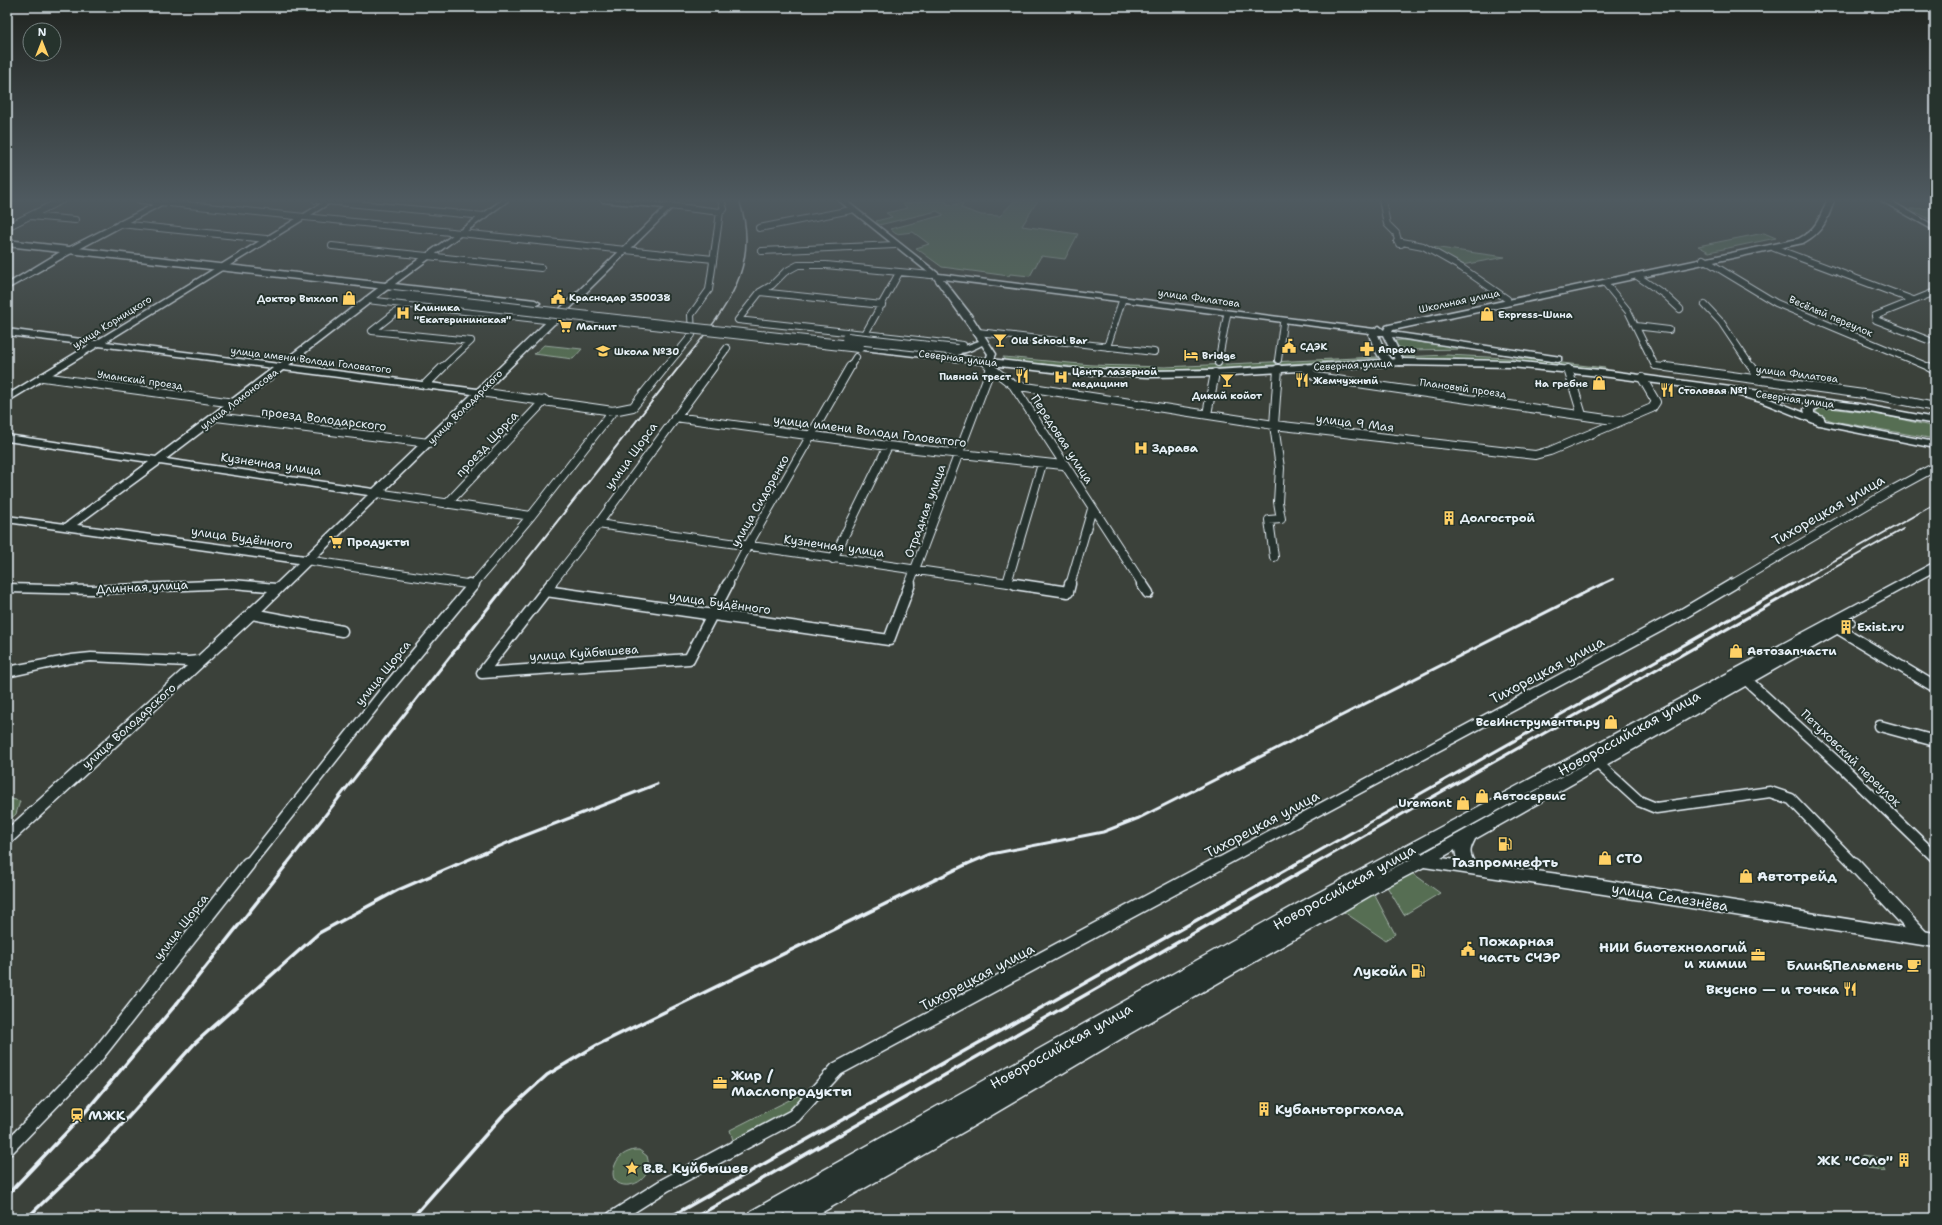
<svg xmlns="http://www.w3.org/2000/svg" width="1942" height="1225" viewBox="0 0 1942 1225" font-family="'Shantell Sans',sans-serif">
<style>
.green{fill:#576e53;stroke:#a0b0a6}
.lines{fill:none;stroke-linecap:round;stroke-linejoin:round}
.street-far3-casing{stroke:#e8f1f8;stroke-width:8}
.street-far2-casing{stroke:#e8f1f8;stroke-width:10}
.street-far1-casing{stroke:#e8f1f8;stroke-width:13}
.street-casing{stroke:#e8f1f8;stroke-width:16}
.secondary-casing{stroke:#e8f1f8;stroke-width:3}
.primary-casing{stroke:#e8f1f8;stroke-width:3}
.street-far3{stroke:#26332d;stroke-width:6}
.street-far2{stroke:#26332d;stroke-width:8}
.street-far1{stroke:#26332d;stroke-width:10}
.street{stroke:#26332d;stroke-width:13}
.secondary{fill:#26332d;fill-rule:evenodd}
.primary{fill:#26332d;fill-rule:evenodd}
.rail-far3{stroke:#e8f1f8;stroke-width:1.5}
.rail-far2{stroke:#e8f1f8;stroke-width:2}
.rail-far1{stroke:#e8f1f8;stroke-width:3}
.rail{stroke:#e8f1f8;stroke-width:3.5}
.primary-bridge-casing{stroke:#e8f1f8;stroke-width:12;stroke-linecap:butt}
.primary-bridge{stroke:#26332d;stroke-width:10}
.labels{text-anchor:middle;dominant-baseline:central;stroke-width:4;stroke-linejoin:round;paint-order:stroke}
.far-poi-label{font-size:10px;font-weight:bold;fill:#e8f1f8;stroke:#26332d;text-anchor:start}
.far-street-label{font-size:10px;fill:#e8f1f8;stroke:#26332d}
.street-label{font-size:12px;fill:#e8f1f8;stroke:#26332d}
.poi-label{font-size:12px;font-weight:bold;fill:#e8f1f8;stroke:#26332d;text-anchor:start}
.near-street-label{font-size:14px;fill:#e8f1f8;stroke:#26332d}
.near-poi-label{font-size:14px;font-weight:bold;fill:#e8f1f8;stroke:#26332d;text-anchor:start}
</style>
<rect width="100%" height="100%" fill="#3b413a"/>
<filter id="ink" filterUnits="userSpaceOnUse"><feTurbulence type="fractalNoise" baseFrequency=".025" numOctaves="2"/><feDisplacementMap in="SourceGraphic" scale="8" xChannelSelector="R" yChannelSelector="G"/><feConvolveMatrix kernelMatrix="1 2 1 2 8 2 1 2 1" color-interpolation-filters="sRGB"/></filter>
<g filter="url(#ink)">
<path class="green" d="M931,200h13l5,5 14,-2 -2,5 20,7 19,1 15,-16h23l-16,26 56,8 -13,25 -24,-3 -11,20 -20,-2 -1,2 -67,-9 -26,-19 13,-4 -16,-12 -17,2 -6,-5 54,-14 -7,-4 -58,14 -3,-4 16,-4 -6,-4 21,-5 -4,-4z
M1931,208l4,2v8l-4,2 -21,-11z
M1764,233l12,5 -67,14 -11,-6z
M1432,247l73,10 -43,8z
M1403,340l60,8 2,1 -58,1 -13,-5 -1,-4z
M544,345l38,4 -9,10 -39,-5z
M1447,355l80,4 78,9 3,2 -79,-8 -80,-3h-43l-4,-2z
M1003,357l89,8 73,2 212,-10 1,1 -151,10 -61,2 -74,-2 -87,-7z
M1821,407l57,7 57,13v12l-102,-18 -14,-5 -3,-5z
M7,798l13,3 -4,13 -9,8z
M1411,872l29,21 -36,22 -18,-30z
M1373,892l22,42 -10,6 -44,-30z
M805,1092l-11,16 -30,18 -31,14 -3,-10z
M634,1150h5l8,6c11,34 -45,40 -32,9 3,-9 11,-13 19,-15z
M1861,1156l18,2 6,13 -18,-2z"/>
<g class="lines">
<defs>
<path id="street-far3" d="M140,200l573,59
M316,200l168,16
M1382,200l5,24 9,9 3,11h2
M670,206l50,6
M30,216l45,4
M120,224l146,15
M7,227l55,-27
M759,228l92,-18
M1397,241l26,5 39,22 45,31
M332,246l209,22
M1774,248l139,52
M762,251l133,-6
M1703,259l73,44 155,65
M931,275l-105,-10h-28l-13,7 -13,13 -12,7 -22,28 225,25
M1637,276l28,19 15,14
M1605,283l23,28 27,55 18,2
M760,292l122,13
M367,300l187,21
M405,305l-33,26 99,10 -29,27
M1705,305l16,17 31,46
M1636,326l33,4
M978,332l176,20
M865,334l34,-61
M1928,340l-52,-20 -1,-4 60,-24
M1107,347l15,-46
M1278,360l5,-37
M1218,363l9,-48
M987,365l4,3
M665,368l27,-33 -1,-20 18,-25 11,-78 4,-3 -3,-9
M712,368l15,-20
M849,368l7,-11"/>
<path id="street-far2" d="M990,367l23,18 130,200
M1666,367l219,30 50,10
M1752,367l8,13
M1929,367l6,3
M1305,368l11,9 304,44
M1568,369l14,46
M43,377l191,26
M425,385l18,-18
M1013,385l261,40 261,30 15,-4 102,-43 4,-6 -14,-24
M480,392l133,19 20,-4 32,-40
M1207,414l8,-41
M216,417l213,26
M675,417l213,29 175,19
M377,493l154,23
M447,504l98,-104
M598,524l424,61
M1274,557l-5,-37 12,-1 -3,-17 2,-34 -6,-43 4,-56
M833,559l55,-113
M306,560l167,25
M1007,583l35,-119
M473,585l58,-69 82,-105
M550,585l48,-61 115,-157
M727,585l20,-38 103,-180
M909,585l82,-217
M1070,585l22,-76
M1731,585l156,-92 48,-26"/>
<path id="street-far1" d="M469,584l4,1
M1015,584l53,8 2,-8
M1142,584l6,9
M546,591l343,49 21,-56
M252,614l90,17
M1832,625l103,62
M482,673l207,-14 39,-75
M482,673l69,-89
M1742,676l99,90 94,91
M1880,726l55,15
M1593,759l46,42 17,7 114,-16 21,7 64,66
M248,865l134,-170 92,-111
M1216,865l463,-249 54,-32"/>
<path id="street" d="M1854,864l68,73
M7,1149l88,-91 153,-194
M613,1218l52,-33 129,-69 43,-47 381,-205"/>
<path id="secondary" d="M162,200h9l-105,56 -59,33v-5l53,-32z
M327,200h8l-229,142 173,22 95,-73 128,-91h7l-129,95 -91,70 188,24 187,-181 -61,-6 -3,-2h23l47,4 4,2 -418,411 -244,225 -5,2v-15l180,-163 -96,-5 -20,2 -64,14v-10l64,-12 20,-2 97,4 10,-1 70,-65 -35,-3 -141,6 -85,-2v-8l85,2 141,-6 43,4 22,-21 -291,-41v-6l58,8 84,-62 -142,-21v-6l149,22 117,-89 -174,-22 -92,56v-7l82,-50 -82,-10v-6l89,12zM283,370l189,24 -99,95 -207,-30zM160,464l208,31 -63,61 -228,-31z
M838,200h7l94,74 435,55 5,-3 5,4 2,-4 3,-1 409,-86c18,-9 22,-21 29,-39h7c-6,20 -12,33 -31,43l-410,87 -1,2 169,25v4l-3,1 -166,-25 12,25 -4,3 -4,-3 -13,-27h-5l8,18 7,9 -4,3c-11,-3 -16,-21 -20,-30l1,-2 -427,-54 28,36 25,39 -4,10 -3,1 -4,-3 3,-8 -6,-9c-8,4 -22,12 -29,5l26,-9 -45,-63 -6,-1 -1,-2 2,-2z
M1880,200h9l46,26v5z
M1736,389l31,9 38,15 -1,-4c8,-10 21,-9 32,-6l2,2 -2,2h-16l-6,3v3l9,4 2,4 110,21v6l-116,-23 -58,-23 -28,-8 -2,-2 2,-2z
M1935,562v9l-86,47 4,1 2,3 -2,3 -378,214c-5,10 -7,14 0,24l128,17 332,53v14l-332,-53 -179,-27 -44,23 -251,144 -164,97 -153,87h-29l2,-5 -8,5h-29l3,-7 548,-308zM1669,717l-247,137 -2,-1zM1455,850l2,10 -16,-2zM1411,858v1l-37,19z"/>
<path id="primary" d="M7,240l528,60 5,3 -5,3 -528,-60z
M859,344l210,24 81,3 65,-1 185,-11 112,2 98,10 249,33 76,14v6l-76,-14 -249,-33 -98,-10 -112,-2 -185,11 -65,1 -81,-3 -214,-25 -1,-2 1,-2z"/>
</defs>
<use href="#street-far3" class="street-far3-casing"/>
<use href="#street-far2" class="street-far2-casing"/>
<use href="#street-far1" class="street-far1-casing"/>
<use href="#street" class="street-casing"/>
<use href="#secondary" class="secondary-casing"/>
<use href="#primary" class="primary-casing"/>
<use href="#street-far3" class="street-far3"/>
<use href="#street-far2" class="street-far2"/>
<use href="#street-far1" class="street-far1"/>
<use href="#street" class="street"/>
<use href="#secondary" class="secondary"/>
<use href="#primary" class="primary"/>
<path class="rail-far3" d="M678,368c41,-51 86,-98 61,-168"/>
<path class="rail-far2" d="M507,585l172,-218
M1600,585l13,-6
M1791,585l144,-81
M1804,585l99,-56"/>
<path class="rail-far1" d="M286,865l221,-281
M456,865l65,-28 136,-53
M965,865l26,-11 112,-22 36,-14 463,-234
M1294,865l498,-281
M1313,865l493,-281"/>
<path class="rail" d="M7,1195l74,-78 97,-115 109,-138
M27,1218l78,-75 90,-100 124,-110 79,-43 60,-26
M412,1218l92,-104 43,-39 50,-30 370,-181
M668,1218l628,-354
M694,1218l621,-354"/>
<defs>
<path id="primary-bridge" d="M393,295l466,52
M847,338l110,12"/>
</defs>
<use href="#primary-bridge" class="primary-bridge-casing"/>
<use href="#primary-bridge" class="primary-bridge"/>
</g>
</g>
<linearGradient id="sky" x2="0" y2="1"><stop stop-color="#202420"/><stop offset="0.54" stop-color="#4f5a60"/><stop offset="1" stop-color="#4f5a60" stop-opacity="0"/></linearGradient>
<rect width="1942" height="371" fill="url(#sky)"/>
<defs>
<symbol id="civic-bare" viewBox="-9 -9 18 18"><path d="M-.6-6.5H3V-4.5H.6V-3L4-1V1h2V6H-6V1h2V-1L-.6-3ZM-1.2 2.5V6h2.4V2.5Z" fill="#ffd166" stroke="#26332d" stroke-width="2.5" paint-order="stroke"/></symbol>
<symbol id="shop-bare" viewBox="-9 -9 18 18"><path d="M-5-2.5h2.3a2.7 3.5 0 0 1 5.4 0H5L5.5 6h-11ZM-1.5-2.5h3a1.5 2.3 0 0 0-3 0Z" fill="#ffd166" stroke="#26332d" stroke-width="2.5" paint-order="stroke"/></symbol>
<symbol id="hospital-bare" viewBox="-9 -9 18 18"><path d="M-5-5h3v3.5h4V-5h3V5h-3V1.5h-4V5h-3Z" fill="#ffd166" stroke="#26332d" stroke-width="2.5" paint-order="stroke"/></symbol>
<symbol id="supermarket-bare" viewBox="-9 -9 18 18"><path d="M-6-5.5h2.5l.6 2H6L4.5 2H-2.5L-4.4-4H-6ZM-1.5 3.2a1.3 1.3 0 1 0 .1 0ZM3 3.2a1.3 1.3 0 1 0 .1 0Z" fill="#ffd166" stroke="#26332d" stroke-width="2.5" paint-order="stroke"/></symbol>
<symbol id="bar-bare" viewBox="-9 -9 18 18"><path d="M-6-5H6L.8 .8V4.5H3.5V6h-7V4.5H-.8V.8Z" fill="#ffd166" stroke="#26332d" stroke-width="2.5" paint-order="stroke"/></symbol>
<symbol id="pharmacy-bare" viewBox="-9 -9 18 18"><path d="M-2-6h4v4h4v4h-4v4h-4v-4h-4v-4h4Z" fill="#ffd166" stroke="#26332d" stroke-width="2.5" paint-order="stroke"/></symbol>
<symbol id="school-bare" viewBox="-9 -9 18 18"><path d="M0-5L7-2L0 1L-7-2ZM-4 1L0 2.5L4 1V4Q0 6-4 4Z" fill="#ffd166" stroke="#26332d" stroke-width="2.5" paint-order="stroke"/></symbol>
<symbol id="hotel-bare" viewBox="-9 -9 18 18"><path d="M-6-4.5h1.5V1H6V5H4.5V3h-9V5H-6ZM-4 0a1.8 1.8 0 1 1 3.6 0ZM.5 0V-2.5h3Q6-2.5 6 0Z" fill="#ffd166" stroke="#26332d" stroke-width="2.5" paint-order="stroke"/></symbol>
<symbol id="restaurant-bare" viewBox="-9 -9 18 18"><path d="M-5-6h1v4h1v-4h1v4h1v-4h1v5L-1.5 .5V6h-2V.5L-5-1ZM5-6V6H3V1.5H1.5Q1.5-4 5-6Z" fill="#ffd166" stroke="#26332d" stroke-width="2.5" paint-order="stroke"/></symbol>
<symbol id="building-bare" viewBox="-9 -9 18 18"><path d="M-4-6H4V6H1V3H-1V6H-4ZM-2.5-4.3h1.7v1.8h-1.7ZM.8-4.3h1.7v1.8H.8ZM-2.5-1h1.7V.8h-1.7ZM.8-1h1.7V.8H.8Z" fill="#ffd166" stroke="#26332d" stroke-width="2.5" paint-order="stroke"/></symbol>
<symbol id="fuel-bare" viewBox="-9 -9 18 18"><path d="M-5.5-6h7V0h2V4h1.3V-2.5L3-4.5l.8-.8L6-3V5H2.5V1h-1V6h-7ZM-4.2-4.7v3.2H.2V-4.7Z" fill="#ffd166" stroke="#26332d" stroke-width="2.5" paint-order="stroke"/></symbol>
<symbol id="office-bare" viewBox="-9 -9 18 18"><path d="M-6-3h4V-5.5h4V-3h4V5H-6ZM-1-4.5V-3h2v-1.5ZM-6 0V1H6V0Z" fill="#ffd166" stroke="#26332d" stroke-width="2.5" paint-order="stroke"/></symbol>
<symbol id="cafe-bare" viewBox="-9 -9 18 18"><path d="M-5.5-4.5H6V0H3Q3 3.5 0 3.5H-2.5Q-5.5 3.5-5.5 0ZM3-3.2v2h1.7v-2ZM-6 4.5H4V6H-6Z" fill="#ffd166" stroke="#26332d" stroke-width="2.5" paint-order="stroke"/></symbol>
<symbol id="station-bare" viewBox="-9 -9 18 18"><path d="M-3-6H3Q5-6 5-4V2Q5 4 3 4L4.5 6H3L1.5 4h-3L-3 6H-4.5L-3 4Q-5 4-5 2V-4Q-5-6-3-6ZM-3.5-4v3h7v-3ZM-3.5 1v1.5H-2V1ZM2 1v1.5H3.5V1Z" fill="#ffd166" stroke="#26332d" stroke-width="2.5" paint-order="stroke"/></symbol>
<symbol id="sight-bare" viewBox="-9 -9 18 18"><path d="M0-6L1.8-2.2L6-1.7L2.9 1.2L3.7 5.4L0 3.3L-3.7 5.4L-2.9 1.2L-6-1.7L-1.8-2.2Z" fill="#ffd166" stroke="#26332d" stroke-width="2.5" paint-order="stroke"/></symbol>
</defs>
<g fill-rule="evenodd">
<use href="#civic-bare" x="548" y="287" width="20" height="20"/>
<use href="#shop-bare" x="339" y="288" width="20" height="20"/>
<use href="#hospital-bare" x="393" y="303" width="20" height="20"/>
<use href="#shop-bare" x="1477" y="304" width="20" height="20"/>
<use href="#supermarket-bare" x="555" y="316" width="20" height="20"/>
<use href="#bar-bare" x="990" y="330" width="20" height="20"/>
<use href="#civic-bare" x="1279" y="336" width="20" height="20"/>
<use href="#pharmacy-bare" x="1357" y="339" width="20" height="20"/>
<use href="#school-bare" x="593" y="341" width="20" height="20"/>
<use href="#hotel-bare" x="1181" y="345" width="20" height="20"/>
<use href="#restaurant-bare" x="1012" y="366" width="20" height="20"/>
<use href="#hospital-bare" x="1051" y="367" width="20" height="20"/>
<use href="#bar-bare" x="1217" y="370" width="20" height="20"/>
<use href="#restaurant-bare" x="1292" y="370" width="20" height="20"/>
<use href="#shop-bare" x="1589" y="373" width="20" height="20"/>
<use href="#restaurant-bare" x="1657" y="380" width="20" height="20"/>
<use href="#hospital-bare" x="1131" y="438" width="20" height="20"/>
<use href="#building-bare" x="1439" y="508" width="20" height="20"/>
<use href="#supermarket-bare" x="326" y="532" width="20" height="20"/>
<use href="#building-bare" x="1836" y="617" width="20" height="20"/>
<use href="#shop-bare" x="1726" y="641" width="20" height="20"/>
<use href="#shop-bare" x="1601" y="712" width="20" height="20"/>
<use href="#shop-bare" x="1472" y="786" width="20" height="20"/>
<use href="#shop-bare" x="1453" y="793" width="20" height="20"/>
<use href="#fuel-bare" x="1495" y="834" width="20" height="20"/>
<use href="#shop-bare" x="1595" y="848" width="20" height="20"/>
<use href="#shop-bare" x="1736" y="866" width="20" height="20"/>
<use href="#civic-bare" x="1458" y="939" width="20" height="20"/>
<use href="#office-bare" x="1748" y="945" width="20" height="20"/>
<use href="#cafe-bare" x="1904" y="955" width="20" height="20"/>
<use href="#fuel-bare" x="1408" y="961" width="20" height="20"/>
<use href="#restaurant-bare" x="1840" y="979" width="20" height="20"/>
<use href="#office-bare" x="710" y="1073" width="20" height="20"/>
<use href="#building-bare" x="1254" y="1099" width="20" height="20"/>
<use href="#station-bare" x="67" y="1105" width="20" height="20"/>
<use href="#building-bare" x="1894" y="1150" width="20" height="20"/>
<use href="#sight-bare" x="622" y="1158" width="20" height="20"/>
</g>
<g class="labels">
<g class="far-poi-label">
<text x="569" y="297">Краснодар 350038</text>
<text x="338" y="298" text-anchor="end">Доктор Выхлоп</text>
<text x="414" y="307">Клиника<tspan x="414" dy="12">"Екатерининская"</tspan></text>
<text x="1498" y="314">Express-Шина</text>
<text x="576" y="326">Магнит</text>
<text x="1011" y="340">Old School Bar</text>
<text x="1300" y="346">СДЭК</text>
<text x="1378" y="349">Апрель</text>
<text x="614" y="351">Школа №30</text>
<text x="1202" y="355">Bridge</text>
<text x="1072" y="371">Центр лазерной<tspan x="1072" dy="12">медицины</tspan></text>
<text x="1011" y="376" text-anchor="end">Пивной трест</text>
<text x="1313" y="380">Жемчужный</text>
<text x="1588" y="383" text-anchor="end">На гребне</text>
<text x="1678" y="390">Столовая №1</text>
<text x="1227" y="395" text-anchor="middle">Дикий койот</text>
</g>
<g class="far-street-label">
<text transform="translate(1199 298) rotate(8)">улица Филатова</text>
<text transform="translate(1459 301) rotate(-12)">Школьная улица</text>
<text transform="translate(1831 316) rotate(23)">Весёлый переулок</text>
<text transform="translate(112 322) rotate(-32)">улица Корницкого</text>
<text transform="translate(958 358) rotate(7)">Северная улица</text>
<text transform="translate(311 360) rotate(7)">улица имени Володи Головатого</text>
<text transform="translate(1353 365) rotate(-3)">Северная улица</text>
<text transform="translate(1797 374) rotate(7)">улица Филатова</text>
<text transform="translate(140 380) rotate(8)">Уманский проезд</text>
<text transform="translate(1463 388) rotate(8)">Плановый проезд</text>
<text transform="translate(239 399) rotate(-37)">улица Ломоносова</text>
<text transform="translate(1795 399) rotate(8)">Северная улица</text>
<text transform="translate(465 407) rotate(-45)">улица Володарского</text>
</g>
<g class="street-label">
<text transform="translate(324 419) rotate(7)">проезд Володарского</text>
<text transform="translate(1355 423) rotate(7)">улица 9 Мая</text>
<text transform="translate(870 431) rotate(7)">улица имени Володи Головатого</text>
<text transform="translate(1062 439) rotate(57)">Передовая улица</text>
<text transform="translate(487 444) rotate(-47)">проезд Щорса</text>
<text transform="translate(631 456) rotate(-54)">улица Щорса</text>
<text transform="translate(271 464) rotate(8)">Кузнечная улица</text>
<text transform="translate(760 501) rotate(-60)">улица Сидоренко</text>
<text transform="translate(925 511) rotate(-70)">Отрадная улица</text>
<text transform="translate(242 538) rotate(8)">улица Будённого</text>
<text transform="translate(834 546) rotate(8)">Кузнечная улица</text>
<text transform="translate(142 587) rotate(-3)">Длинная улица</text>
<text transform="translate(720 603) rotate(8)">улица Будённого</text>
<text transform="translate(584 653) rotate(-4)">улица Куйбышева</text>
<text transform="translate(383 673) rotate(-51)">улица Щорса</text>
<text transform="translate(129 726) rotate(-42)">улица Володарского</text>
<text transform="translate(1851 758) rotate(44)">Петуховский переулок</text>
<text transform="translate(181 927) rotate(-52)">улица Щорса</text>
</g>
<g class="poi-label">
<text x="1152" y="448">Здрава</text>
<text x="1460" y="518">Долгострой</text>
<text x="347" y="542">Продукты</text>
<text x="1857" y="627">Exist.ru</text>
<text x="1747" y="651">Автозапчасти</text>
<text x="1600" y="722" text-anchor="end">ВсеИнструменты.ру</text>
<text x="1493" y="796">Автосервис</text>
<text x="1452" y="803" text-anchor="end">Uremont</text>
</g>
<g class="near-street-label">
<text transform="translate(1828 510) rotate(-30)">Тихорецкая улица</text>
<text transform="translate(1547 670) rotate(-28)">Тихорецкая улица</text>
<text transform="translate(1629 733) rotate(-29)">Новороссийская улица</text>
<text transform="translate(1262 824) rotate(-28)">Тихорецкая улица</text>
<text transform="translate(1344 887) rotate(-29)">Новороссийская улица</text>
<text transform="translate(1670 897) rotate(9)">улица Селезнёва</text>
<text transform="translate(977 977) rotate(-28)">Тихорецкая улица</text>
<text transform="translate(1061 1046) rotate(-29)">Новороссийская улица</text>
</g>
<g class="near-poi-label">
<text x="1616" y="858">СТО</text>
<text x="1505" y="862" text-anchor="middle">Газпромнефть</text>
<text x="1757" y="876">Автотрейд</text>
<text x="1479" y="941">Пожарная<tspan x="1479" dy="16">часть СЧЭР</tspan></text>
<text x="1747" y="947" text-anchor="end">НИИ биотехнологий<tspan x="1747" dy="16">и химии</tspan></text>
<text x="1903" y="965" text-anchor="end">Блин&amp;Пельмень</text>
<text x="1407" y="971" text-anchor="end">Лукойл</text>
<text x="1839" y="989" text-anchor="end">Вкусно — и точка</text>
<text x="731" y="1075">Жир /<tspan x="731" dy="16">Маслопродукты</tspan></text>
<text x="1275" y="1109">Кубаньторгхолод</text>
<text x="88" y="1115">МЖК</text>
<text x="1893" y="1160" text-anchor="end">ЖК "Соло"</text>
<text x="643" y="1168">В.В. Куйбышев</text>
</g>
</g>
<rect width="1942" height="1225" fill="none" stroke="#26332d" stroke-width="24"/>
<rect x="12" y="12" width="1918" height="1201" fill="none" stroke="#e8f1f8" stroke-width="1.5" filter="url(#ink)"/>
<g transform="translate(42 42)"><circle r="19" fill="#26332d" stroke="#747f7e"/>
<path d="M0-3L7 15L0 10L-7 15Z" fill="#ffd166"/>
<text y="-6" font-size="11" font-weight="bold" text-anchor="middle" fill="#e8f1f8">N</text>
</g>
</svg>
